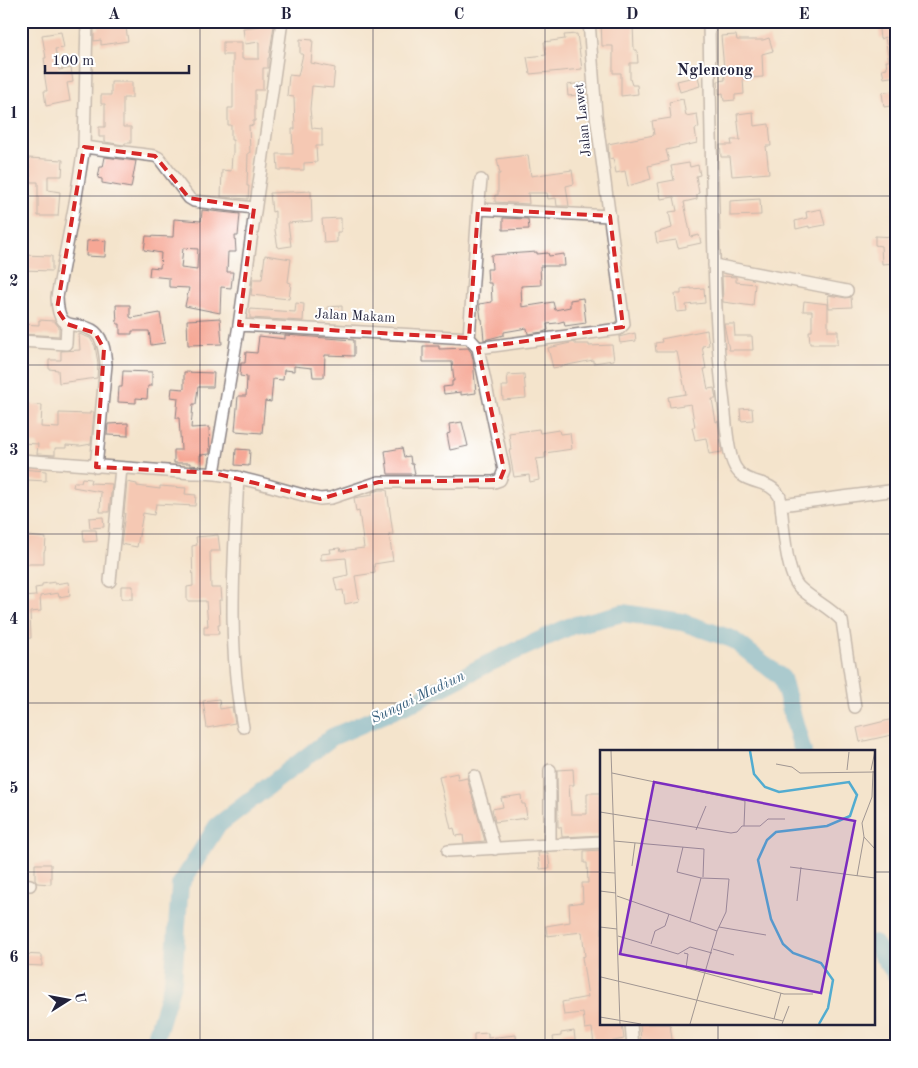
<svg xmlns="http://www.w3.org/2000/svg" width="918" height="1068" viewBox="0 0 918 1068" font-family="'Old Standard TT',serif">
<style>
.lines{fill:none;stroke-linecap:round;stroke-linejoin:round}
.river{stroke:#52acd0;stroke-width:18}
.building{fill:#f6a795;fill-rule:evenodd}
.minor-casing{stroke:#8b8384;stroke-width:14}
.minor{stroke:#fff;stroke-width:11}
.marked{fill:none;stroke:#d62828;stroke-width:4;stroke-dasharray:10 6;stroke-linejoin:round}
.grid{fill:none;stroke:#22223b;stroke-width:1;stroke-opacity:0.55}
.labels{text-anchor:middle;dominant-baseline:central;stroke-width:4;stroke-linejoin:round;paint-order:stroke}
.street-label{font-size:14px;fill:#22223b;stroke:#fff}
.water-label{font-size:15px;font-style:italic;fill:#38607e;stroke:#fff}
.quarter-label{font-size:16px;font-weight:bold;fill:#22223b;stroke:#fff}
.inset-river{fill:none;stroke:#52acd0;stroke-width:2.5}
.inset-road{fill:none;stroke:#a09692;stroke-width:1}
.view{fill:#7b2cbf;fill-opacity:0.15;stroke:#7b2cbf;stroke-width:2.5}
.inset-edge{fill:none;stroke:#22223b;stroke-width:2.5}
.neatline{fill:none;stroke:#22223b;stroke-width:2}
.grid-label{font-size:16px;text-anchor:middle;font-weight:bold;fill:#22223b}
</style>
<rect width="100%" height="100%" fill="#fff"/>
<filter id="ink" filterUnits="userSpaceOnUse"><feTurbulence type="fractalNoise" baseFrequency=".02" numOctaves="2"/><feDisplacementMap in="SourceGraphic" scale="10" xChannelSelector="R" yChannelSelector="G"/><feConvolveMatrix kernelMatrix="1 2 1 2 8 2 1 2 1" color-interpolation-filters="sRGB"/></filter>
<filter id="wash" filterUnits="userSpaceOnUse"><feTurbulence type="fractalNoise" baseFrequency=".0096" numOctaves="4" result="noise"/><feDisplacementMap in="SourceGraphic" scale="20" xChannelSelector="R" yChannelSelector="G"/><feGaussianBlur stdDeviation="1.12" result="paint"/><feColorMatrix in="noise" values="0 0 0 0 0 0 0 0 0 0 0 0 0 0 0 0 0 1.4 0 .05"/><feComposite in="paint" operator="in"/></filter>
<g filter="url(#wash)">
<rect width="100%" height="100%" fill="#f4e4cc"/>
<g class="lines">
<path class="river" d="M874,943l23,33
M150,1047l5,-7 18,-59 7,-96 37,-59 115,-89 88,-38 67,-35 84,-38 52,-13 59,9 50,17 50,39 21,74"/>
</g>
<g id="blocks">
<path class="building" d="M111,21h14l3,20 -27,4v-5l-7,1v-12h5v-3l12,-2z
M259,21h15v4l-5,33h-1v10h-5v22h-8v31h-2v5l-4,-1 1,28h-2l-1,33h2l-1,13 -27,-2 1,-27 9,1 1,-16h1v-15h-2v-15h-3v-17h5v-53h-10v-13h19v17h17v-17l-14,2 -2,-16 17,-2z
M601,21h25v4l7,-1 1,26h3l1,13h-8v16l2,6h5l1,9 -17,2v-23h-8v-27h-11z
M878,21h19v55l-13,2 -2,-9 5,-1 -1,-7h3l-4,-24 -5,2z
M61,32l3,16 -9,1 4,21 12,-2 2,14 -6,1 3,18 -24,5 -2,-15h3l-3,-19h2l-2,-14h2l-4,-23z
M577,34l5,35 -52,5 -3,-17 19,-2 -2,-13 21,-3 -1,-4z
M736,35l1,5h26l6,-2 4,13 -11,3 1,23 -20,1 1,16 -9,1v5l-11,1 -1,-8 -4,1 -1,-13 7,-1 -4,-44z
M300,39l13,1 -2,23 24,5 -2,20 -21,-2 -2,23 2,19 10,1v17h-6l1,16 -13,1v7h-26l-1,-16h16l-1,-25h3l-1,-32 -7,-1 2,-21 9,1 5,-22h-3z
M698,76l2,10 -20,6 -3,-11z
M111,82h21v16h-9v29h8v16h-6l-1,2 -19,-3v-5h-6v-10h6v-23h-4v-9h10z
M582,83h4l1,11 -19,2 -1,-11z
M897,90v15l-13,2 -2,-14z
M683,99l3,17 11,-2 2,14 -4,1 2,14 -31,7 3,11 -21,5 3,13 -23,7 -3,-15 -9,2 -3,-15 -4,1 -1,-15 46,-9 -2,-14 19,-3 -2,-16z
M753,112l1,14 15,-2 2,22h-5l3,27 -37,3 -2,-19h-9l-1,-12h12l-1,-5h9l-3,-26z
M528,155l3,21 41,-6 2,14 -8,2 3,20h-12l-1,-8 -8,1 -1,-6h-19l1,11 -34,-2v-7h3v-21h2l-3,-15z
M105,157l31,4 -5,27 -29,-5v-4l-4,-1 2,-11h3z
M28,158l35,2 -1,16h-14v14l12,2 -2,24h-20v-34h-7z
M689,163l1,4 8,-2 2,10 -4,1 3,17 -2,1v5l-13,3 7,35 8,-2 2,8 -23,5 -2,-8 -19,3 -2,-10 17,-5 -3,-16 8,-1 -3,-14 -13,2 -3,-16 16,-3 -3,-14z
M311,191l1,30 -24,2 3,23 -13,2 -3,-18v-19l-3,1 -2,-19z
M760,199l1,16 -31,1v-15z
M821,209l4,16 -16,3v-2l-13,3 -1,-8 12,-3 -1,-6z
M202,210l38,4 -2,22h-3l1,16h-8l-1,20h6l-2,16 -10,-1 -1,26 -35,-7 4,-18 -20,-1v-9l-20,-2 1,-9 10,1 1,-15 -17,-3 2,-14 27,1 1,-18 27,2zM183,248l15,1 -1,21 -16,-2z
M341,218v14h-4v10l-13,1 -2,-24z
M503,218l25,1 1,10 -26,1z
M875,236l22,1v26l-15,1 -1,-18 -6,-1z
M97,240l9,1 -1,16 -19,-1 1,-15z
M537,252v2l11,-1 1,3 15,-2 1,12h-25l1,19 -20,1 1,21 31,-5 2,8 15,-3v-7l13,-2 3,25 -21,3 -1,-5 -7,2 -10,1 1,6 -5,2 -15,2 -1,-6 -23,4v3l-20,5 -2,-21h-1l-2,-15 13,-2 -1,-19h-3l-1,-14h5l-1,-14z
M22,255l30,1v15l-30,-1z
M265,255l26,4 -3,23 3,1 -2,16 -38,-4 2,-16h9z
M722,276l14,1v5l19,2 -2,22 -30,-4z
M691,288v1l13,-1 1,15 -19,2 1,6 -10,1 -2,-18h6v-5z
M828,295l18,3 5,-1 1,10 -23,1z
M804,301l24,3v27h10v13h-28l-1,-13h3v-20h-9z
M296,303l8,1 -1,17 -53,-3v-9l45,3z
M116,305h14v12l2,1 28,-5 5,30 -14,2 -2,-14h-17v3h-12v-10h-3z
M342,306v11l-15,1v-11z
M220,318l2,26 -34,1 -1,-25z
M39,320l15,1 5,6v9l-38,-2v-10l18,1z
M724,324h10l1,12h17l1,14h-24z
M707,330l2,15 -7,1 4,23h-2l4,20 6,-1 2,11h-4l4,23 2,-1 4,31 -13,2 -3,-16 -11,2 -3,-13h3l-4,-23 -21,3 -2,-10 18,-3 -9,-42h-21l-1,-9 7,-1 -1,-3z
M635,333l1,8 -16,2 -1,-6z
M79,334l11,4 5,8 3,17 -1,15 -38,5 -1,-13 -9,-1v-9h12v-9l19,-1z
M285,335l69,5v16l-29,-1 -1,22h-11l-1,-9 -18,-2v5l-10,-1 -1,10 -10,-1 -2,23 -6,-1 -3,32 -27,-2 3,-35h8l1,-19 -7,-1 1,-13h4l1,-11 11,1 2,-17 26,3z
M575,342v2h14v2l23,-1 2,15 -21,3v-3l-40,8 -5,-20z
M423,346h16v3l29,-1 3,4 2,7 3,34 -15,2v-3l-17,2 -1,-7 9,-1v-5h2l-2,-19h-29z
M123,371l29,1v14h-4l-1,13 -11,-1v5l-18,-1 1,-15h3z
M184,372l30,1 -1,14h-15l-2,17h-3l-2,24 18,-1 1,27 -10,1v11l-10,-1v-2h-16v-13h7l-2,-32h-3l2,-20 -7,-1 1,-9 12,1z
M524,374l2,24 -23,2 -1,-14h6l-1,-11z
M21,404l21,1 -1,22 18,1v-15l31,1v-2h4l-3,32 -11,2 -14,-1v3h-11v7l-18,-1 1,-10 -17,-1z
M752,408l1,12 -12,1 -1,-12z
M462,422l6,24 -18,4 -3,-16 3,-1 -1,-9z
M128,423v13l-21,-1 1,-11z
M539,429l1,4 19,-3 1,4 10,-1 2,16 -27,4v5l-9,1 3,21 -9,2 -1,-7 -15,2 -5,-27h2l-2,-17z
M402,448l2,9 6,-1 1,8h2l2,10h-27l-3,-23z
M236,449l14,1 -1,16 -14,-1z
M21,469l25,2v10l-18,-1 -1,18h-6z
M82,478l9,1 -1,4 22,1 -3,28h-9l1,-20 -28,-5 1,-5h7z
M127,482l10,2v2l23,3v-3l26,2 -1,6 11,1 -1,11 -39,-2 -2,11 -11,-2 -6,34 -16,-3 4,-31h-1z
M380,490h7l6,44h-4l4,27 -19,3 1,9 -20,3 4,25 -14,3 -2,-14 -6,1 -3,-13 14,-3 -2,-17 -25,2v-6l10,-1 -1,-4 10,-1 1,3 23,-3 -5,-37 -3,1 -2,-14 18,-3v-3z
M103,517l1,10 -14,1 -1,-10z
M83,530h13l1,11 -13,1z
M21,535l25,3 -1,13h-1v13h-23z
M218,535l2,16h-10l1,37h10l1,12h-3l1,25h-2l1,9h-15v-8h4l-2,-25h-19v-14l6,-1 -1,-40 5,-1 -1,-8z
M55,582v2l13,-2 2,13 -11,2 -1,-4 -18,3 1,15 -11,1 1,26 -10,1v-42l15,-1 -1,-8 7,-1v-3z
M121,586h12v13h-12z
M219,699l1,10 12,-2 3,16 -28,5 -4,-27z
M893,719l3,15 -36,8 -3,-14z
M573,769l1,16h-5l2,29h16v-21h15v42l-40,2 -1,-10h-3l-1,-57z
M457,773l1,7 9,-2 18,63 -21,2 -1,-8 -7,1 -2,-8 -3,1 -12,-52z
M521,795l1,9h3l2,14 -32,4 -3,-13 11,-2 -2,-9z
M602,850v174h20l2,15 -30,6 -2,-17 -7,1 -2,-16 -19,2 -2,-13 26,-5 -6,-40 3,-1 -3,-24 -35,4 -1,-10 24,-4 -1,-18 14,-2 -1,-19h6l-1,-20h-3v-12z
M538,853h10l2,15 -10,1z
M35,864h16v20l-14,-1 -2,-3z
M21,954l21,1v11l-21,-1z
M640,1024h30l3,23h-32z
M574,1031l2,16h-21l-2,-10 8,-1v-3z
M488,1033v5l28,-3 1,12h-43v-13z"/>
</g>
</g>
<g filter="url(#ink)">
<use href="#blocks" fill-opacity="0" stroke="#8b8384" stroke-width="1"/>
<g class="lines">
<defs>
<path id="minor" d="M87,21l-3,126 -9,56 -18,94c1,40 20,21 38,35 9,8 10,22 11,33l-10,102
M709,21c1,65 2,129 4,194 1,63 3,126 11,189 2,16 3,49 11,63 11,20 34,10 45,30 3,21 5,75 19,90 13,13 31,20 43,34l13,86
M84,147l71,9 4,2 30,40 5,3 60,7
M478,209l3,-29
M714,265l133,26
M239,325l230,13
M21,341l45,3 1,-20
M478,348l141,-19 5,-5 -28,-209 -7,-94
M21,460l172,13c45,-1 84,17 127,26l11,-1 48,-16h115l6,-2 4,-10 -26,-122 -9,-10 9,-129 132,7
M214,473l25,-148 43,-304
M238,477c-4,83 -11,167 5,250
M781,505l116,-15
M110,581l11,-113
M474,776l21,73
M550,845v-75
M448,851l154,-9
M21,884l9,1
M631,1024l2,23"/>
</defs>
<use href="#minor" class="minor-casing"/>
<use href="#minor" class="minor"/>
</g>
</g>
<path d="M0 0H918V1068H0ZM84,147l71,9 34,42 65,10 -15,117 230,13 9,-129 132,7 13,111 -145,21 26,122 -4,10 -121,2 -59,17 -106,-26 -118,-6 8,-118 -9,-16 -28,-9 -10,-15z" fill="#f4e4cc" fill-opacity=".55" fill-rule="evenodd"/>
<path class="marked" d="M84,147l71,9 34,42 65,10 -15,117 230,13 9,-129 132,7 13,111 -145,21 26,122 -4,10 -121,2 -59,17 -106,-26 -118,-6 8,-118 -9,-16 -28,-9 -10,-15z"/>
<path class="grid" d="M200,21v1026M373,21v1026M545,21v1026M718,21v731M21,196h876M21,365h876M21,534h876M21,703h876M21,872h581M874,872h23M718,1024v23"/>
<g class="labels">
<g class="street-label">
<text transform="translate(583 120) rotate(-96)">Jalan Lawet</text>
<text transform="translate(355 316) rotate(3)">Jalan Makam</text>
</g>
<g class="water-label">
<text transform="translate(418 698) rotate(-26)">Sungai Madiun</text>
</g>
<g class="quarter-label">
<text x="715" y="71">Nglencong</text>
</g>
</g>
<g transform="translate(600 750)">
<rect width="275" height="275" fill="#f4e4cc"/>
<path class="inset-river" d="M150,1l4,23 11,13 14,5 70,-10 8,13 -7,21 -23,10 -51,6 -9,8 -9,20 13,59 12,25 10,9 28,10 12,17 -5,28 -9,16"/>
<path class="inset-road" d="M11,1l9,273M176,14l16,3 8,6 75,-1M247,20l2,-18M271,20l4,-19M12,23l133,28 -1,25M0,62l131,21 6,-1 5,-6h18l8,-7h17M96,80l10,-24M264,87l11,12M14,91l90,8 -1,28M83,97l-6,25 24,6 28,1 -3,33 -9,19 -27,93M32,116l3,-23M190,117l85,11M0,122l15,1M257,126l7,-39 -2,-14 10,-26 1,-26M0,141l16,2M17,146l100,35M197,151l4,-34M90,171l11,-43M0,177l17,2M119,177l47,8M18,186l60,18 12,-7 22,6M51,194l4,-13 10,-5 4,-12M113,199l21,6M84,203l4,1 -2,14 98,26h29M1,227l182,44M0,267l41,7M174,269l7,-26M182,274l7,-18"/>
<path class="view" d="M54,32l201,39 -34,172 -201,-39z"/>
<rect width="275" height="275" class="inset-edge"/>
</g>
<rect width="918" height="1068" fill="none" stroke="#fff" stroke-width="55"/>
<g transform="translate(68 1000) rotate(79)" stroke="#ffffff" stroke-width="4" paint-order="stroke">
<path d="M0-4L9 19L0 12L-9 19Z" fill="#22223b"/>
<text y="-8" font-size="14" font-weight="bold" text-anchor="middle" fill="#22223b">U</text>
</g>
<path d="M45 65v8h144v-8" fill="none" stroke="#22223b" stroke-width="2.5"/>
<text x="52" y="65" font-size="15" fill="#22223b" stroke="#ffffff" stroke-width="4" paint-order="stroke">100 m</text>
<rect x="28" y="28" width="862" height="1012" class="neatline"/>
<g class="grid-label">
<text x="114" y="19">A</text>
<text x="286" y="19">B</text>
<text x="459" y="19">C</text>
<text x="632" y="19">D</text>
<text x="804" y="19">E</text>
<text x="14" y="118">1</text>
<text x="14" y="286">2</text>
<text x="14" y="455">3</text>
<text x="14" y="624">4</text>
<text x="14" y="793">5</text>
<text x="14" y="962">6</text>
</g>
</svg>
